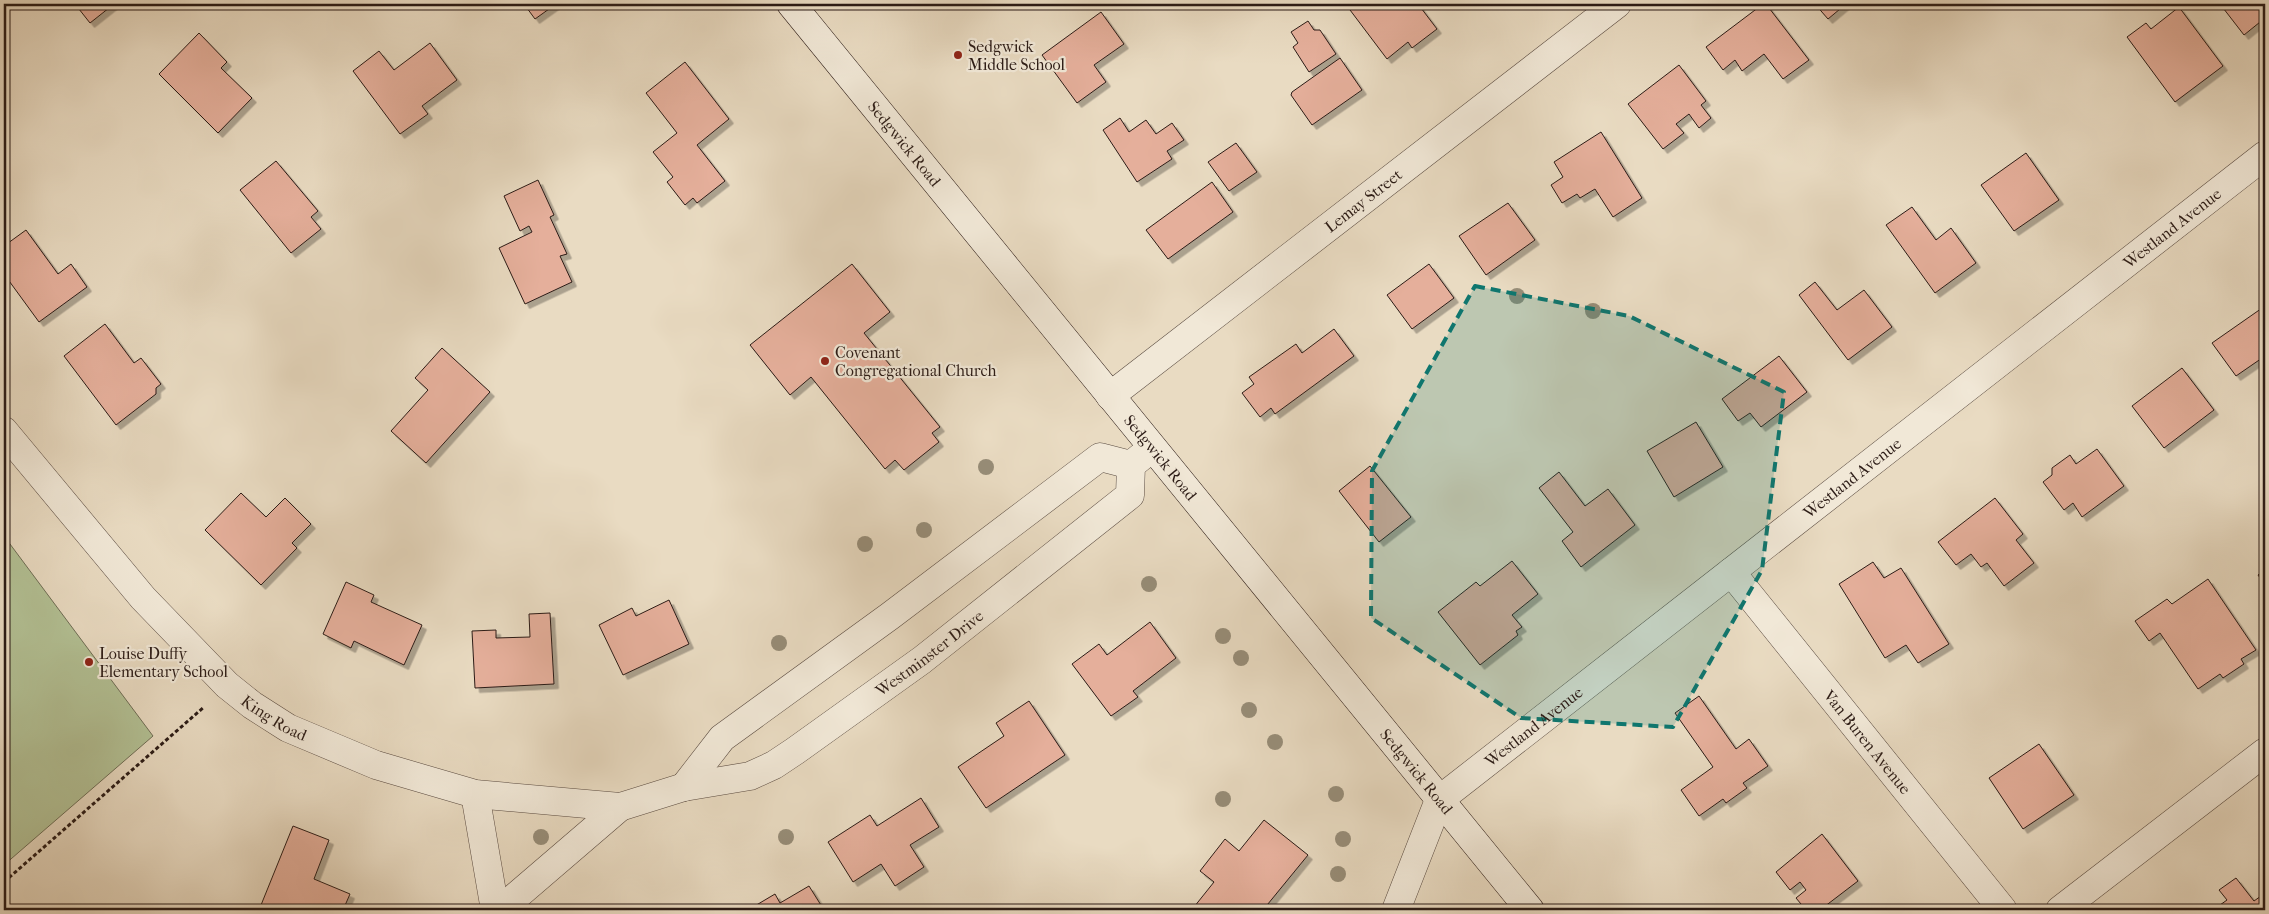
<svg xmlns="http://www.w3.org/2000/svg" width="2269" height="914" viewBox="0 0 2269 914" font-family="'IM FELL French Canon',serif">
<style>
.green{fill:#b3c195;stroke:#6f6e56}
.building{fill:#e5af9b;stroke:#2b1b16;filter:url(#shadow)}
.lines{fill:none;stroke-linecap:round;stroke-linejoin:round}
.street-casing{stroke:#5a4b41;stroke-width:29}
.secondary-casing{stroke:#2b1b16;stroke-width:29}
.path{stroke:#2b1b16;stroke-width:3;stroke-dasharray:4 2.5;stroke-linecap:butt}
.street{stroke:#f1e8d7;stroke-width:28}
.secondary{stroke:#f1e8d7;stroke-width:28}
.tree{fill:#978d78}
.marked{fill:#0f766e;fill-opacity:0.2;stroke:#0f766e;stroke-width:4;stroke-dasharray:10 6;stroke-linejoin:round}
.poi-dot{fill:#8f2418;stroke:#f1e8d7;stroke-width:2}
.labels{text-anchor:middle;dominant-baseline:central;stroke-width:4.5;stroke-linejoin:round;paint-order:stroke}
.poi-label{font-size:16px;fill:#2b1b16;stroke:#f1e8d7;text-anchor:start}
.street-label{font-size:16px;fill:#2b1b16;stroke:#f1e8d7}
</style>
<defs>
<filter id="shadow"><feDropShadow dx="4.5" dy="4.5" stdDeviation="0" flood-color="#0004"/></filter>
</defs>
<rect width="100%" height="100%" fill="#e9dbc2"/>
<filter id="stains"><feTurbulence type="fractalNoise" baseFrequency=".004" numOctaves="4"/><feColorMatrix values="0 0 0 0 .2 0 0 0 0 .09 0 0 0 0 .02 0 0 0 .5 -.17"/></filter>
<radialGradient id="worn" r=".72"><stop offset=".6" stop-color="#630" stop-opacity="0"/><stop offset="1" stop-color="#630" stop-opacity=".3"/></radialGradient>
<path class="green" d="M4,536l149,200 -149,129z"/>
<path class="building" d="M75,4h39l-24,19z
M524,4h32l-21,15z
M1350,4h28l3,4 5,-4h32l19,25 -25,19 -4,-6 -21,17 -40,-53z
M1763,4h3l43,56 -26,19 -19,-25 -22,17 -7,-11 -12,10 -17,-23z
M1815,4h31l-18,15z
M2220,4h45v14l-21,17z
M2179,7l44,59 -48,36 -48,-65 19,-14 5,6z
M1101,12l23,32 -30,21 12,17 -29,21 -35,-48z
M1308,21l6,9h6l16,24 -27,18 -16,-25 5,-4 -7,-11z
M199,33l28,29 -6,6 31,30 -34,35 -59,-59z
M430,43l27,37 -35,26 6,8 -28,20 -47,-63 26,-20 15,19z
M1340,58l22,32 -50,35 -21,-30 1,-3z
M685,62l44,57 -32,26 28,36 -28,22 -4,-5 -8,7 -18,-23 6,-5 -20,-25 24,-19 -31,-40z
M1679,65l27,36 -5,4 10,13 -12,10 -10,-14 -13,10 8,9 -21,16 -35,-45z
M1120,118l9,14 17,-12 10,14 16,-11 12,17 -17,11 5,8 -35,23 -34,-52z
M1601,132l41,66 -29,19 -18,-28 -15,9 -3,-4 -15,9 -11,-18 12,-8 -9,-15z
M1236,143l21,29 -28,19 -21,-29z
M2026,153l33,47 -45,31 -33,-46z
M276,161l42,50 -7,6 10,12 -30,24 -51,-63z
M538,180l16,35 -4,2 17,37 -7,2 12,26 -47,22 -26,-56 33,-16 -3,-6 -9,5 -16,-35z
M1212,182l21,30 -65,47 -22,-29z
M1508,203l27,37 -49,35 -27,-39z
M1912,207l24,33 15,-12 25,35 -41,30 -49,-68z
M26,230l32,44 13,-10 16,23 -48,35 -35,-48v-28z
M852,264l38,48 -26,21 76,94 -8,6 7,9 -35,28 -9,-10 -10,9 -74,-92 -21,18 -40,-50z
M1429,264l25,34 -42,31 -25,-34z
M1815,282l22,28 27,-20 28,37 -44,33 -49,-65z
M2265,306v50l-29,20 -24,-33z
M105,324l29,39 7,-5 20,26 -5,4v6l-40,31 -52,-69z
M1334,329l20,27 -79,58 -4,-6 -11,9 -18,-24 12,-9 -5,-7 47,-33 6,9z
M442,348l48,44 -64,71 -35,-32 37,-41 -13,-12z
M1779,356l28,36 -46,35 -11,-14 -12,8 -16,-22z
M2182,368l32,42 -50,38 -32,-42z
M1696,422l27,45 -49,30 -27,-46z
M2097,449l27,37 -42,31 -9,-14 -9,7 -21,-28 9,-7v-7l18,-13 6,9z
M1370,466l41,51 -32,25 -40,-51z
M1559,472l26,34 23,-17 27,36 -54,42 -19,-26 11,-9 -34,-44z
M241,493l25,24 19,-19 26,26 -19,19 5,5 -36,37 -56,-55z
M1995,498l28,36 -7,6 18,23 -30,23 -17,-23 -6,4 -10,-13 -15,11 -18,-23z
M1512,561l26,33 -26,21 10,12 -6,4 2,4 -38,30 -42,-53 38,-30 4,4z
M1873,562l11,16 17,-10 48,76 -31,19 -12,-18 -21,13 -46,-74z
M2265,569v16l-7,-10z
M2208,579l48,71 -15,9 3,5 -21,14 -3,-4 -22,15 -38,-56 -11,8 -14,-20 32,-22 5,5z
M346,582l28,13 -3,7 51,23 -18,40 -50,-24 -3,7 -28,-14z
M669,600l20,44 -66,31 -24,-50 33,-17 4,8z
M550,613l4,71 -79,4 -3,-57 24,-1v8l34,-1 -1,-23z
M1150,622l26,36 -43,33 5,6 -27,19 -39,-52 27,-20 8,11z
M1699,696l37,53 13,-10 19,27 -25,17 4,5 -21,15 -3,-4 -24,17 -18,-26 32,-23 -38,-54z
M1029,701l36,54 -79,53 -28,-41 46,-31 -8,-13z
M2039,744l35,51 -51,34 -34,-51z
M921,798l18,29 -29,18 14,22 -29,19 -14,-22 -28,18 -25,-40 42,-27 7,11z
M1264,820l44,35 -45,55h-65l-4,-3 20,-25 -14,-11 25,-32 14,12z
M293,826l36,14 -15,39 36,15 -7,16h-84z
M1822,834l36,47 -38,29h-14l-10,-12 10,-8 -6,-8 -10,8 -14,-18z
M2236,878l18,23 7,-5 4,6v8h-52l14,-10 -8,-10z
M809,886l15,24h-76l27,-16 5,9z"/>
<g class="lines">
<defs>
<g id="street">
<path id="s1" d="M1110,396l507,-392"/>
<path id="s2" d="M4,431l139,167 84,87 25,20 36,23 88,37 99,29 145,13"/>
<path id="s3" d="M1731,572l272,338"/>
<path d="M684,787l38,-49 168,-122 210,-159 31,8"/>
<path d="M475,794l20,116"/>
<path id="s4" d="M500,910l120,-103 64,-20 66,-11 24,-11 21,-14 127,-91 208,-165 1,-30 21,-17"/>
<path id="s5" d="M1396,910l43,-110 826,-645"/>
<path d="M2060,910l205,-158"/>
</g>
<g id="secondary">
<path id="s6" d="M791,4l739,906"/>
</g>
</defs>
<use href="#street" class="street-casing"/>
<use href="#secondary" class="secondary-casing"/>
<path class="path" d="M4,882l200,-175"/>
<use href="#street" class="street"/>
<use href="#secondary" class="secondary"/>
</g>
<g class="tree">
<circle cx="1517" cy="296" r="8"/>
<circle cx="1593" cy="311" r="8"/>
<circle cx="986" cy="467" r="8"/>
<circle cx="924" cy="530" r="8"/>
<circle cx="865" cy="544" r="8"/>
<circle cx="1149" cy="584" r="8"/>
<circle cx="1223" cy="636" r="8"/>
<circle cx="779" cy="643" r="8"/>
<circle cx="1241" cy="658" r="8"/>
<circle cx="1249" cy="710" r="8"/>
<circle cx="1275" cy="742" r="8"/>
<circle cx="1336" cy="794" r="8"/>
<circle cx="1223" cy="799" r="8"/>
<circle cx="541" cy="837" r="8"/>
<circle cx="786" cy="837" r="8"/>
<circle cx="1343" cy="839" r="8"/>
<circle cx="1338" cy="874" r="8"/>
</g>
<path class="marked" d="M1475,286l154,30 155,76 -22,178 -89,157 -152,-9 -150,-100 1,-147z"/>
<g class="poi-dot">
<circle cx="958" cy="55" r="5"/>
<circle cx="825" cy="361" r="5"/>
<circle cx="89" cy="662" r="5"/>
</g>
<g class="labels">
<g class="poi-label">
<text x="968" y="46">Sedgwick<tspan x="968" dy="18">Middle School</tspan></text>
<text x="835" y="352">Covenant<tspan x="835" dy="18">Congregational Church</tspan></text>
<text x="99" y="653">Louise Duffy<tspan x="99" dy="18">Elementary School</tspan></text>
</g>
<g class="street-label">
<text stroke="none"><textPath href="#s6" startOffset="180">Sedgwick Road</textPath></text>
<text stroke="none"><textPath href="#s1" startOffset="320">Lemay Street</textPath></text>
<text stroke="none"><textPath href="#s5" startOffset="1048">Westland Avenue</textPath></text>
<text stroke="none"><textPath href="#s6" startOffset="585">Sedgwick Road</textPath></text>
<text stroke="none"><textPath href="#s5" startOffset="642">Westland Avenue</textPath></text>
<text stroke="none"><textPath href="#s4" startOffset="510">Westminster Drive</textPath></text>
<text stroke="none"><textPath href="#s2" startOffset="396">King Road</textPath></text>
<text stroke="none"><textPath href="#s5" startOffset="238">Westland Avenue</textPath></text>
<text stroke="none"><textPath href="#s3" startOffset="218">Van Buren Avenue</textPath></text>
<text stroke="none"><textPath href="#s6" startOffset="990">Sedgwick Road</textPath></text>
</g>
</g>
<rect width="2269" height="914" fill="none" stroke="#e9dbc2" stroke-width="20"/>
<rect x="5" y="5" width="2259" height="904" fill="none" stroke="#2b1b16" stroke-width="2.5"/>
<rect x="10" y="10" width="2249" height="894" fill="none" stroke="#2b1b16"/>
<rect width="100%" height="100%" filter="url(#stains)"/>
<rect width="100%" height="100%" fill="url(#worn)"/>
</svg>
